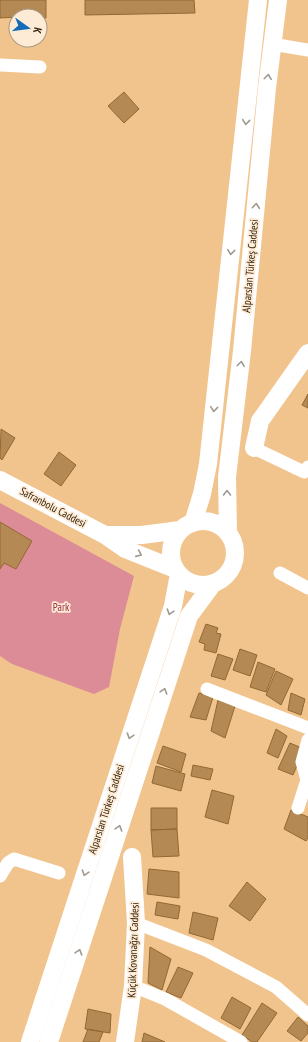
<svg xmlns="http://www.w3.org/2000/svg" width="308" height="1042" viewBox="0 0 308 1042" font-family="'PT Sans Narrow',sans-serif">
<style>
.green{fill:#dc8c97}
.building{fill:#b58954;stroke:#926832}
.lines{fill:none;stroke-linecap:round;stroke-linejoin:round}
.street{stroke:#fff;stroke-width:13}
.secondary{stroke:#fff;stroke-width:18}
.oneway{stroke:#a1998f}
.labels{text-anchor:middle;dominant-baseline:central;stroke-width:3.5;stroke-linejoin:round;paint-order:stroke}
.street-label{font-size:11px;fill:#2f1d07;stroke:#feebd5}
.park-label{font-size:11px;fill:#942a43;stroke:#feebd5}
</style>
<rect width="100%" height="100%" fill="#f2c48d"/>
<path class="green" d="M0,503l134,73 -14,53 -11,58 -15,7 -82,-30 -12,-8z"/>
<path class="building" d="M0,0h46v18h-6v-2l-40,2z
M85,0h109l1,13 -110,2z
M124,92l15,17 -15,14 -16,-17z
M308,394v14l-6,-3z
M1,429l14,9 -13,22 -2,-2z
M59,452l17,13 -15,21 -17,-12z
M0,522l32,19 -16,28 -12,-6 -4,6z
M206,624l12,4 -2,5 5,1 -5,19 -12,-3 1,-6 -6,-2z
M240,649l17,6 -7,21 -17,-6z
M218,654l15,5 -8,21 -14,-4z
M258,662l17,7 -9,23 -16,-5z
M276,671l17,8 -12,26 -15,-10z
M199,693l14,4 -7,23 -16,-3z
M291,693l14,6 -4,16 -13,-5z
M218,700l17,6 -10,32 -14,-7z
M276,729l11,7 -9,22 -11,-5z
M290,743l14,6 -11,26 -15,-6z
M163,746l23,8 -5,18 -24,-9z
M193,765l20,4 -3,11 -19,-4z
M156,766l29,8 -4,17 -29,-8z
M212,790l22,6 -6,28 -23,-7z
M151,808h26v21l-26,1z
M291,810l17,7v21l-2,3 -22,-12z
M177,829l2,27 -26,1 -2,-27z
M149,869l30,3v26l-32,-4z
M247,882l19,17 -16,22 -21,-15z
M157,902l23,4 -2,13 -23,-4z
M193,912l25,6 -5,22 -24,-7z
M150,947l21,12 -9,31 -14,-7z
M178,967l15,6 -12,25 -15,-6z
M232,997l19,11 -11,21 -19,-11z
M262,1003l15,10 -20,29h-5l-10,-7z
M88,1009l23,5 -1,19 -25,-4z
M298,1017l10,9v7l-7,8 -14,-10z
M88,1029l15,3 -4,10h-16z
M144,1033l21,9h-23z"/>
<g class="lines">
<path class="street" d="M272,44l36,6
M0,65l40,2
M254,448l50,24 4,-5
M280,573l28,15
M207,689l101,39
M298,808l9,-28 -5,-18 6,-22
M0,876l8,-13 6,-4 45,14
M136,923l70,27 70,37 32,28
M133,986l32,13 76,43"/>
<path class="secondary" d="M254,448l6,-27 48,-68
M0,480l105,55 20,14 50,20
M171 553a32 32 0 1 1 64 0a32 32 0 1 1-64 0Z
M193,523l9,-29 6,-30 50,-464
M228,532l-1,-55 15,-126 25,-263 11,-88
M105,535h37l38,-5
M30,1042l143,-436 6,-32
M49,1042l140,-426 23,-31
M125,1042l8,-56 3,-63 -4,-66"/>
</g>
<defs><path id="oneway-chevron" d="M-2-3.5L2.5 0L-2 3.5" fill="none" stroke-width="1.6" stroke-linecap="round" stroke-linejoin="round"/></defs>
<g class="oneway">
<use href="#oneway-chevron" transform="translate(268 77) rotate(-83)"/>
<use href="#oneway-chevron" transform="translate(246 122) rotate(96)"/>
<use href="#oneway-chevron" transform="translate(256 206) rotate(-85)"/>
<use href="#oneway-chevron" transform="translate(231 252) rotate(96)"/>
<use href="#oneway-chevron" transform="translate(241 364) rotate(-83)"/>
<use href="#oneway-chevron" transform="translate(214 409) rotate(96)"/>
<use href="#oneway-chevron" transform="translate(227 493) rotate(-90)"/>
<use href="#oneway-chevron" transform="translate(139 554) rotate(24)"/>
<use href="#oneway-chevron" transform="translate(170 612) rotate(108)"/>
<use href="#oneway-chevron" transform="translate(164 691) rotate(-72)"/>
<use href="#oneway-chevron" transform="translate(130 736) rotate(108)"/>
<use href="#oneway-chevron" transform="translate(119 828) rotate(-72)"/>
<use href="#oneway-chevron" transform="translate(85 873) rotate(108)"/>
<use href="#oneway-chevron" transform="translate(79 952) rotate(-72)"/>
</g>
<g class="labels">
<g class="street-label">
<text transform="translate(250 266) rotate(-85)">Alparslan Türkeş Caddesi</text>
<text transform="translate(53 507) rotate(28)">Safranbolu Caddesi</text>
<text transform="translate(106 809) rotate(-72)">Alparslan Türkeş Caddesi</text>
<text transform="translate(133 950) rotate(-88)">Küçük Kovanağzı Caddesi</text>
</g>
<g class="park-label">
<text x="61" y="607">Park</text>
</g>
</g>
<g transform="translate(28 28) rotate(104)"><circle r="19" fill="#feebd5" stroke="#ab9983"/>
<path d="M0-3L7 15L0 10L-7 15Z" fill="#136cb9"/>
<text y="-6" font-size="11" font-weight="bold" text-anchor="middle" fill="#2f1d07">K</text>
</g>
</svg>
